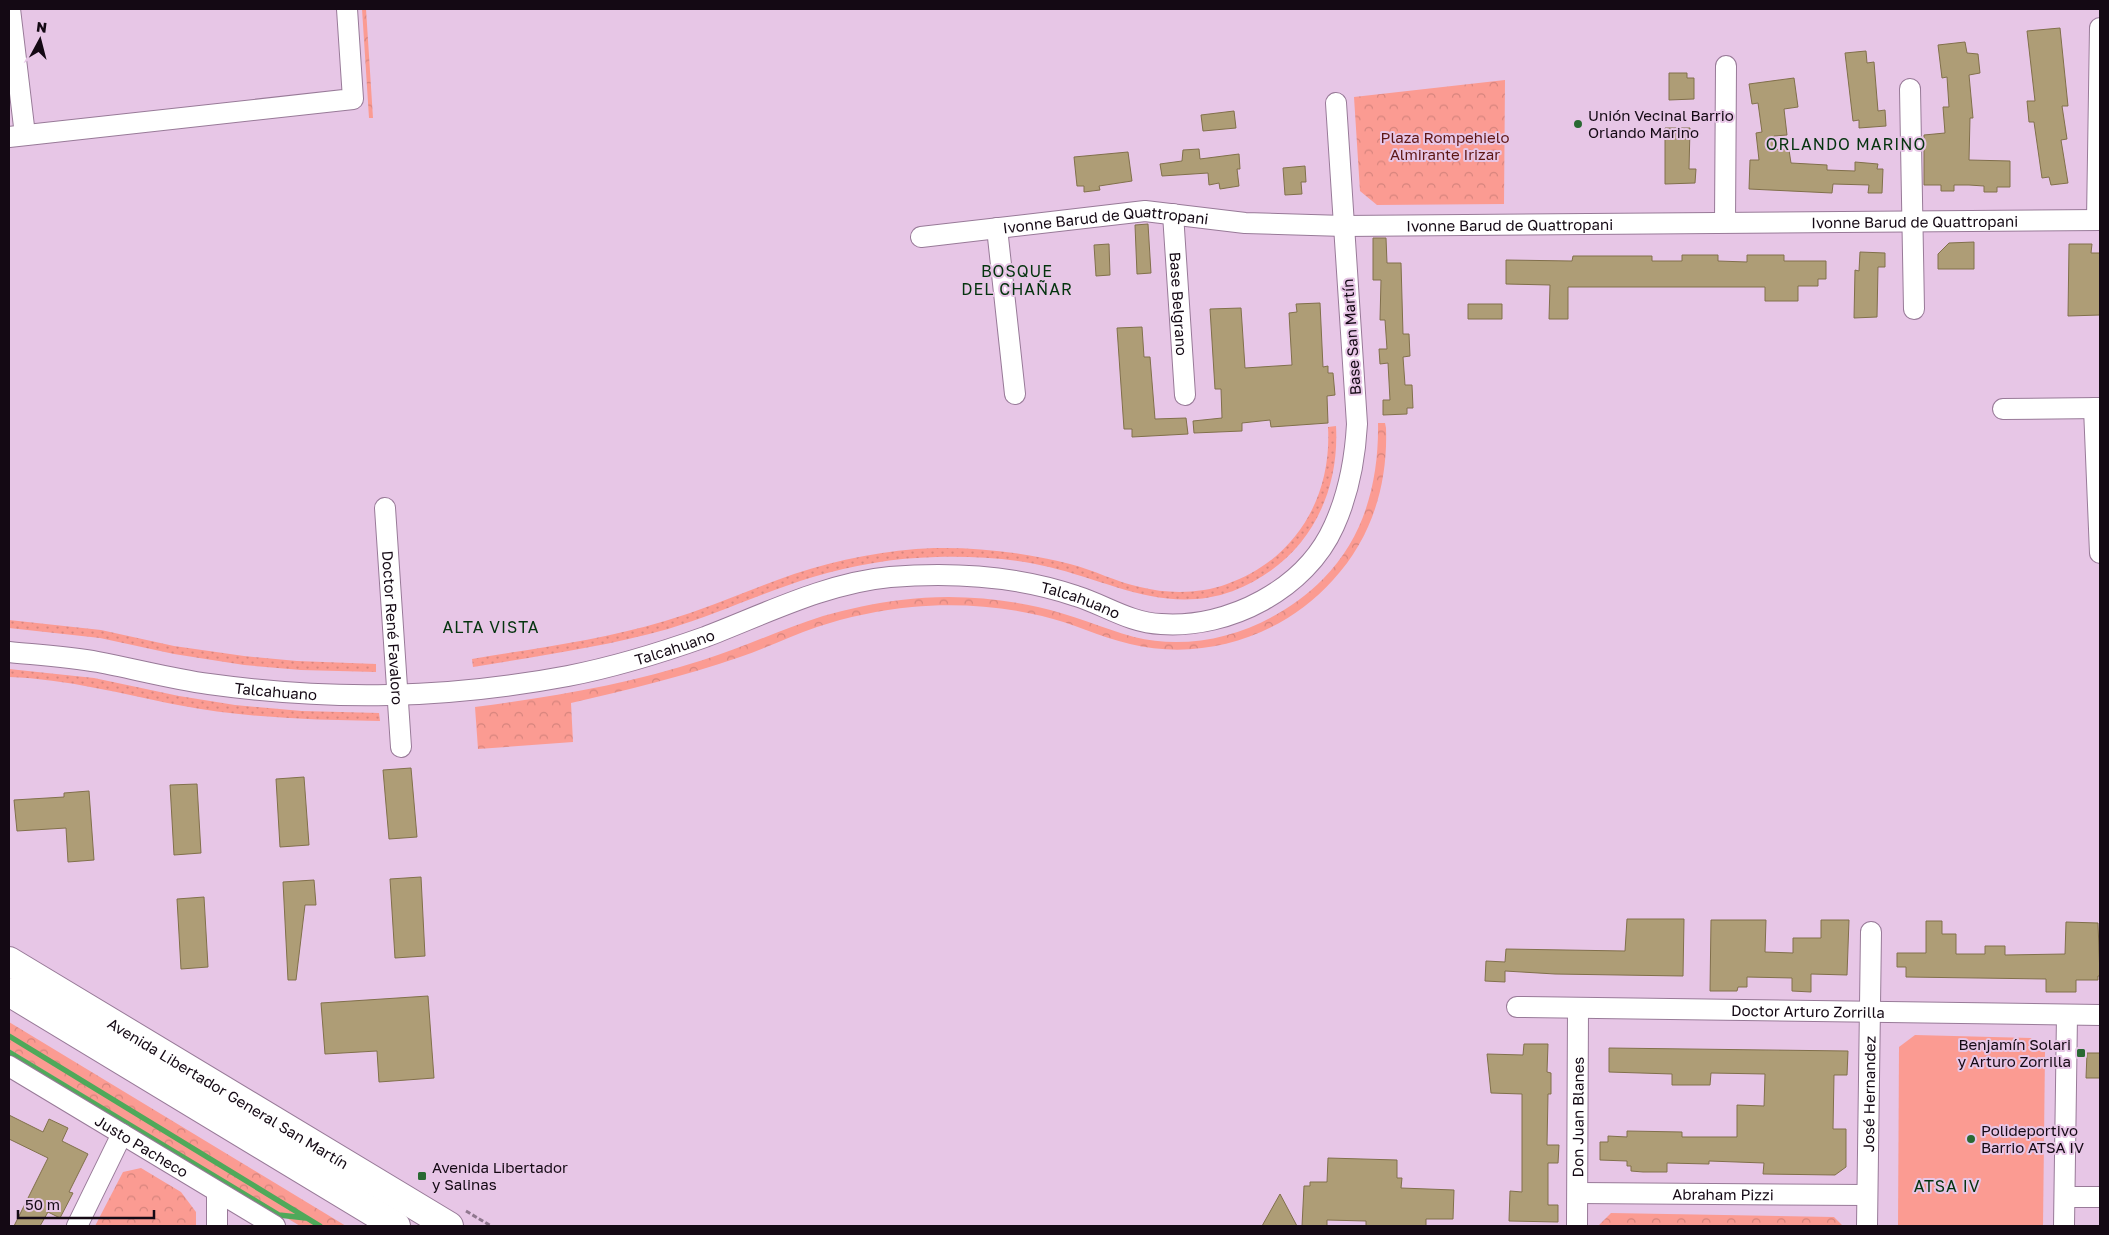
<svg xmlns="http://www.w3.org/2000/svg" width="2109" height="1235" viewBox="0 0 2109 1235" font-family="'Golos Text',sans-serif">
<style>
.grass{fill:url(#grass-dots)}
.park{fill:url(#park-crowns)}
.pitch{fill:#fb9b92}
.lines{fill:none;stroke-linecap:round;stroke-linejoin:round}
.stream{stroke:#4fa95a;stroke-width:5.5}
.building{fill:#ae9d76;stroke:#81704b}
.street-casing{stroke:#987a98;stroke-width:22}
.primary-casing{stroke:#987a98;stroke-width:30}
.path{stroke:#8f778e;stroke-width:3;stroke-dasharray:5 2.5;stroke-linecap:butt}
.street{stroke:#fff;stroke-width:20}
.primary{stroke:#fff;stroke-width:28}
.poi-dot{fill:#296932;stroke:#e7c6e6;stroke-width:2}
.labels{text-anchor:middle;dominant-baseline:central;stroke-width:4;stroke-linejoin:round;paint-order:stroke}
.poi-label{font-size:15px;fill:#140914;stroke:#e7c6e6;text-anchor:start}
.park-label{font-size:15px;fill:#5d1614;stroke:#e7c6e6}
.street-label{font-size:15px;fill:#140914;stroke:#e7c6e6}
.neighbourhood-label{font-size:16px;letter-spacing:1px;fill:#04330e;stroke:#e7c6e6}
</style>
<defs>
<pattern id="grass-dots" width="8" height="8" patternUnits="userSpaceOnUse" patternTransform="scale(1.25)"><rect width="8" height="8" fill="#fb9b92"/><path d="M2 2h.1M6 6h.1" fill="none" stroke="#d6847d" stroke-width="1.8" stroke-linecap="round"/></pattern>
<pattern id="park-crowns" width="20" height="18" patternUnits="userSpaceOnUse" patternTransform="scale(1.25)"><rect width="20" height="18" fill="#fb9b92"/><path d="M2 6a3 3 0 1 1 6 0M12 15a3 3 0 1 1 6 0" fill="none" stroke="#d6847d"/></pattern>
</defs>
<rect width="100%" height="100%" fill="#e7c6e6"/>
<path class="grass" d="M1336,426c4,74 -33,138 -103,165 -66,24 -121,-9 -184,-24 -36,-9 -76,-11 -113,-10 -42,1 -83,8 -123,20 -49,15 -95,37 -145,52 -64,18 -130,27 -195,38l-1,-8c65,-11 130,-19 193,-38 44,-13 86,-32 129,-47 45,-15 92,-24 140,-26 45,-1 92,5 136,16 24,6 46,18 70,23 27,7 60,7 87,-3 68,-24 105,-86 101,-157z
M9,620l92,10 73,16 70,10 53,5 79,3v8l-75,-2 -57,-5 -70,-11 -74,-16 -91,-10z
M9,669l85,9 85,18 56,9 67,6 77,2 1,8c-68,-1 -135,-3 -202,-16 -56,-11 -111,-26 -169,-28z"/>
<path class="park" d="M362,9h4l7,109h-4z
M1505,80l-1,124 -127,1 -17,-14 -6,-94z
M1378,423h7l1,5c2,56 -14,110 -53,152 -50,56 -129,82 -203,64 -30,-7 -58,-21 -88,-28 -42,-10 -87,-13 -130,-9 -32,3 -65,10 -95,20 -26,9 -51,21 -77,30 -56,19 -112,33 -169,46l2,39 -95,7 -3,-42c78,-10 154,-23 228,-47 41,-13 79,-31 120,-44 25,-7 52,-13 78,-16 45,-6 92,-3 137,7 33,7 64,21 96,30 68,17 141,-10 189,-58 42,-42 56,-99 55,-156z
M9,1022l337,204h-46l-291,-177z
M141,1168l40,24 15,20v14h-101l28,-54z
M1611,1213l223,4 9,9h-245z"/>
<path class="pitch" d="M1915,1035l116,3 14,14 -2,174h-145l1,-179z"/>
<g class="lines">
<path class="stream" d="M9,1036l311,190
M9,1052l270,163 27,3"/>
</g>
<path class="building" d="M2060,28l8,78h-6l5,33 -6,1 7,43 -17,2 -2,-8 -7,1 -8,-56h-5l-2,-21h8l-8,-70z
M1965,42l2,11 11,1 2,19 -11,2 4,43h-3l-1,42 41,1v26h-13v5h-13v-6l-15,-1h-15v6h-13v-6h-17v-50l21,-2 -2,-26h6l-2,-30 -5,1 -4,-33z
M1866,51l1,12 7,-1 4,49 7,-1 1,16 -27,2v-8l-6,1 -8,-68z
M1669,73h18v5h7v21l-25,1z
M1794,78l4,29 -14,2 3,26 -13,1v13l15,1 2,13 36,2v5l28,1v-9l23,2 -1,5h6l-1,24h-14l1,-8 -36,-1 -1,9 -83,-4 1,-29h9l-3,-27 6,-1 -4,-29 -6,1 -3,-20z
M1234,111l2,17 -33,3 -2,-16z
M1665,128h25l-1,41h7l-1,14 -30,1z
M1199,149l1,10 39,-5 1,15h-3l2,17 -19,3 -1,-6 -10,2 -1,-12 -46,3 -2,-12 22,-3 1,-11z
M1128,152l4,29 -33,5 1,4 -16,2v-6h-7l-3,-29z
M1305,166l1,16h-5l1,12 -17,1 -2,-27z
M1148,224l3,49 -14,1 -2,-49z
M1373,238h13l1,25h14l2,71h6l1,22 -7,1 2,28h7l1,23h-6v6l-24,1v-15h7l-2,-37 -8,1 -1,-15h8l-2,-29h-5l1,-40h-8z
M1974,242v27h-36v-15l11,-11z
M1109,244l1,31 -14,1 -2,-31z
M2069,244h23l-1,9h9v62l-32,1z
M1860,252l25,1v14h-7l-1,50 -23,1 1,-48 4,1z
M1682,255h36v6l29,1v-7h37v6h42v18h-8v7h-20v15h-33v-14h-197v32h-19l1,-34 -44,-1v-24l66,1 1,-5h79v5h30z
M1320,303l3,64 5,-1v7h5l2,22 -8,1 1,27 -57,4 -1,-7 -28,3v8l-48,2 -1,-12 29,-3 -1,-29h-6l-5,-80 31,-1 4,60 47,-3 -3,-52 8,-1 -1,-8z
M1468,304h34v15h-34z
M1142,327l2,30h6l5,62 31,-1 2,16 -56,3v-8h-8l-7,-101z
M411,768l6,69 -28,2 -6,-69z
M304,777l5,68 -29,2 -4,-68z
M197,784l4,69 -27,2 -4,-70z
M89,791l5,69 -26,2 -2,-34 -49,3 -3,-31 50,-3v-4z
M421,877l4,79 -30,2 -5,-79z
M314,880l2,25h-11l-9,75h-8l-5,-98z
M204,897l4,70 -27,2 -4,-70z
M1627,919h57l-1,57 -128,-2 -50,-3v11l-20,-1 1,-20 19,1 1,-13 119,2z
M1711,920h55l-1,32 28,1v-15h28v-18h28l-2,55 -36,-1v18l-19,-1v-13l-45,-1v10h-9l-1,4h-27z
M1926,921h16v13h14v20h29v-8h20v9l60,-1 1,-32 32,1 2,53h-2v4h-22v12h-30v-13l-140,-2v-10h-9v-14h29z
M428,996l6,82 -55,4 -2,-31 -52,3 -4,-51z
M1524,1044h24l-1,28 4,1v21h-3l-1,51h12l-1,18h-10v42h10v17l-49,-1 1,-30 12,1v-98l-31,-1 -4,-39 36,1z
M1609,1048l239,3 -1,24h-13l-1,54h13v38l-11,8 -72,-1 1,-11 -55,-2v3l-42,-1v9h-24l-12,-1v-5h-4v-5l-27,-1v-18h8v-6l19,1v-6l55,1v5h55v-32l27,1 1,-32 -54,-1 -1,12h-38v-11l-63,-2z
M2087,1053h13v25h-14z
M9,1115l34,17 6,-13 19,9 -6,13 26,13 -19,38 4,1 -13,25 -12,-6 -8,14h-26l34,-68 -39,-19z
M1328,1158l69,2v18h5l-1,10 53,2 -1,29h-27v7h-60v-5l-39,-1v6h-25l2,-40h6v-4h17z
M1280,1194l17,32h-35z"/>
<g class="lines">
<defs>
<g id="street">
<path d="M10,9l15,126"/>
<path d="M1910,89l4,220"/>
<path d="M9,137l344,-38 -6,-90"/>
<path id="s1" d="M1173,214l12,181"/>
<path d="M2097,220l3,-192"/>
<path d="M1725,222l1,-156"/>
<path d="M997,228l18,166"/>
<path id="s2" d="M921,237l224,-26 100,12 99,3 756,-6"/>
<path d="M2094,408l6,145"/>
<path d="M2003,409l97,-1"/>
<path id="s3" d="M385,508l16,239"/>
<path id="s4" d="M9,652c30,3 60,5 89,10 37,7 74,17 111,22 123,17 237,15 359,-8 46,-9 92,-23 137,-39 60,-23 121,-54 185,-60 62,-5 127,-1 186,19 29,9 54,27 85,28 68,5 145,-35 173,-98 15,-33 21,-66 23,-102l-21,-321"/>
<path id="s5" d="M1517,1007l583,8"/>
<path id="s6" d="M9,1066l266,160"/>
<path id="s7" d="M1578,1193l289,2"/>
<path d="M2065,1197h35"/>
<path d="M77,1226l45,-92"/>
<path d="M217,1226v-34"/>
<path id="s8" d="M1577,1226l1,-218"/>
<path id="s9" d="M1867,1226l4,-294"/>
<path d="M2064,1226l3,-211"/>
</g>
<g id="primary">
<path id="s10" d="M9,961l440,265"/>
<path d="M9,992l387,234"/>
</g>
</defs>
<use href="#street" class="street-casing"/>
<use href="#primary" class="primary-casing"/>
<path class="path" d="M466,1211l25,15"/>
<use href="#street" class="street"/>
<use href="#primary" class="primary"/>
</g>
<g class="poi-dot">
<circle cx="1578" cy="124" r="5"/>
<rect x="2076" y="1048" width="10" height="10" rx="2.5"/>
<circle cx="1971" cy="1139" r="5"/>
<rect x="417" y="1171" width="10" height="10" rx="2.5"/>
</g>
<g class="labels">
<g class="poi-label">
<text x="1588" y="115">Unión Vecinal Barrio<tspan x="1588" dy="17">Orlando Marino</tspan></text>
<text x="2071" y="1044" text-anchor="end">Benjamín Solari<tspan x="2071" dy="17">y Arturo Zorrilla</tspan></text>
<text x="1981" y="1130">Polideportivo<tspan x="1981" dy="17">Barrio ATSA IV</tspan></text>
<text x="432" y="1167">Avenida Libertador<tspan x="432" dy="17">y Salinas</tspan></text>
</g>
<g class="park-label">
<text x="1445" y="137">Plaza Rompehielo<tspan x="1445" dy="17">Almirante Irizar</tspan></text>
</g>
<g class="street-label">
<text stroke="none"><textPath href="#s2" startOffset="996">Ivonne Barud de Quattropani</textPath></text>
<text stroke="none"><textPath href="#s2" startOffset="186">Ivonne Barud de Quattropani</textPath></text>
<text stroke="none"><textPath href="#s2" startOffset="591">Ivonne Barud de Quattropani</textPath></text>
<text stroke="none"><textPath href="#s1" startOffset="90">Base Belgrano</textPath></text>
<text transform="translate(1351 337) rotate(-94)">Base San Martín</text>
<text stroke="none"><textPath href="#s4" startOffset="1095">Talcahuano</textPath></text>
<text stroke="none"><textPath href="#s3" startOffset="120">Doctor René Favaloro</textPath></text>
<text stroke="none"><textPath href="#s4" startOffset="674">Talcahuano</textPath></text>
<text stroke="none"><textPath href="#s4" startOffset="270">Talcahuano</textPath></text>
<text stroke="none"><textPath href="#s5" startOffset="291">Doctor Arturo Zorrilla</textPath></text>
<text stroke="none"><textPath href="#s10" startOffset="256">Avenida Libertador General San Martín</textPath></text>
<text stroke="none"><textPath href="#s9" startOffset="132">José Hernandez</textPath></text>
<text stroke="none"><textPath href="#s8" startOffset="109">Don Juan Blanes</textPath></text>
<text stroke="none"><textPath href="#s6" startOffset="155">Justo Pacheco</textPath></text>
<text stroke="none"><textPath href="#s7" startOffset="145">Abraham Pizzi</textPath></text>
</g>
<g class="neighbourhood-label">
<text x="1846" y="144">ORLANDO MARINO</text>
<text x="1017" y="271">BOSQUE<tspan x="1017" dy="18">DEL CHAÑAR</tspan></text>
<text x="491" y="627">ALTA VISTA</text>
<text x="1947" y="1186">ATSA IV</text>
</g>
</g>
<rect width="2109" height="1235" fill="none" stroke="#140914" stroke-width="20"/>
<g transform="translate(40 40) rotate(7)" stroke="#e7c6e6" stroke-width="4" paint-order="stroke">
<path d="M0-4L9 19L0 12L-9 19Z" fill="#140914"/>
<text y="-8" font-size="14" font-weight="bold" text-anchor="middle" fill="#140914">N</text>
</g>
<path d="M18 1210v8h136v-8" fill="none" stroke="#140914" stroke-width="2.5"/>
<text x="25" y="1210" font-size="15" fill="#140914" stroke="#e7c6e6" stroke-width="4" paint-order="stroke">50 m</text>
</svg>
